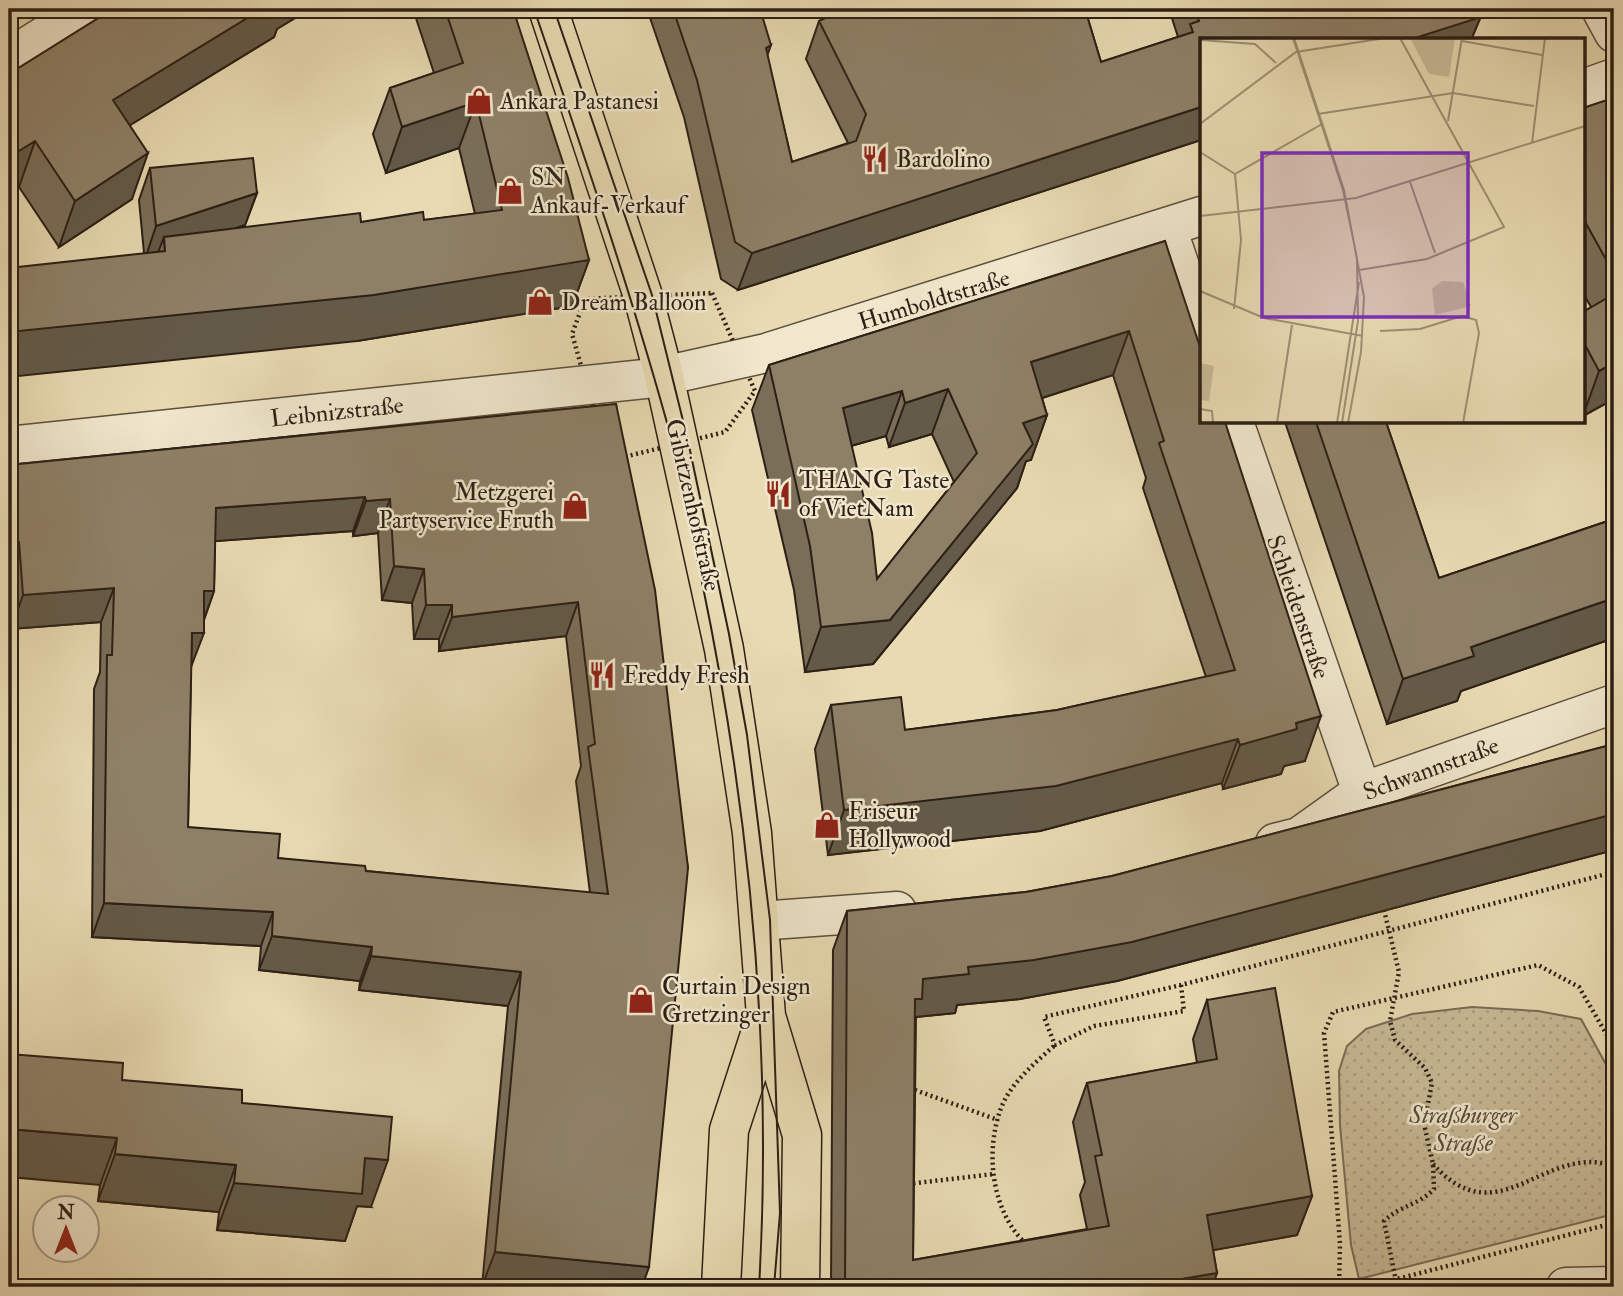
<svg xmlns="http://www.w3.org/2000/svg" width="1623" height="1296" viewBox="0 0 1623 1296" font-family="'IM FELL Double Pica',serif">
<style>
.grass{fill:url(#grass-dots);stroke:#7a6c56;stroke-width:2}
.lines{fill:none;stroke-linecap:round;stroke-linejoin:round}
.minor-casing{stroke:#5b4e3c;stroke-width:41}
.major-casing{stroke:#2c1f15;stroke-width:41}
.path{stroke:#2c1f15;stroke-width:4.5;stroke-dasharray:2 3.5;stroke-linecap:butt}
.minor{stroke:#f0e7cd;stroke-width:38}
.major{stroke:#e8dab2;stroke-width:38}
.tram{stroke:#2c1f15;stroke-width:2}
.wall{fill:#7a6e59;stroke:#2c1f15;stroke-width:2;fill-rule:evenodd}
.shaded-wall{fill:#635a48;stroke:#2c1f15;stroke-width:2}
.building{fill:#8e8067;stroke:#2c1f15;stroke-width:2;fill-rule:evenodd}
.labels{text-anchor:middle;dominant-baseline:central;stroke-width:5;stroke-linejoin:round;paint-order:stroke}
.poi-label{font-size:24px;fill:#2c1f15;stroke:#f0e7cd;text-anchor:start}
.street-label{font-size:24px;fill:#2c1f15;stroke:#f0e7cd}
.park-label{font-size:24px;font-style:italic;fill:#5b4e3c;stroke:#f0e7cd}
.inset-road{fill:none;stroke:#9d8f73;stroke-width:2}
.view{fill:#7b2cbf;fill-opacity:0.15;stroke:#7b2cbf;stroke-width:3.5}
.inset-edge{fill:none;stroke:#2c1f15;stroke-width:3.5}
</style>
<defs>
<pattern id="grass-dots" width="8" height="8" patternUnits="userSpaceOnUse" patternTransform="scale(1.75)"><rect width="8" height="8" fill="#c8ba97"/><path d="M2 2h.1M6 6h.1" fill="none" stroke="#ac9f81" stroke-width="1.8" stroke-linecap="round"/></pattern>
</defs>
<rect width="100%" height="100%" fill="#e8dab2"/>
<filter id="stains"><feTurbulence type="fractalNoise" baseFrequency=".00286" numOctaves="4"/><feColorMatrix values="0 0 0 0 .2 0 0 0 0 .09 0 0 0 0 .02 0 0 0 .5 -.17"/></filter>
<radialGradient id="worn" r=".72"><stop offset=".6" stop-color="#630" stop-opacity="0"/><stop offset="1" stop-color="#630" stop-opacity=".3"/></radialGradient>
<path class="grass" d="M1472,1007l66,4 43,8 33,60v135l-255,65 -8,-34 -11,-120 -1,-54 8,-25 19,-17 46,-15z"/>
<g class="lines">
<defs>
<path id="minor" d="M1601,9l13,24
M9,58l78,-49
M1583,89l31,-11
M1167,228l34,100
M1234,422l128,370
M9,446l645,-68 112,-25 435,-137
M1275,843l24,-6 63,-45 252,-88
M759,921l138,-10
M1566,1287l48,-1"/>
<path id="major" d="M548,9l95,287 21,80 60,273 28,184 14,183 36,119 -2,152
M721,1287l8,-157 37,-114"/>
</defs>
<use href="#minor" class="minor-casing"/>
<use href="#major" class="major-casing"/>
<path class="path" d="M712,293l43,98 -30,41 -105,26 -24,-40 -24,-84 13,-35z
M1384,910l15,62 -9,49 5,19 30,28 7,15 -8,41 9,40 1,25c-17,17 -33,16 -50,32l12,60
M1181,985l3,26 -90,15 -39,19 -11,-28 137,-32 433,-113
M915,1090l83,30
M1433,1164c66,74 111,-22 181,2
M908,1184l86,-10
M1026,1244c-34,-32 -41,-90 -26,-133 9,-27 35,-48 55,-66
M1339,1287l1,-43 -16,-211 9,-21 205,-47 41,22 35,60
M1366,1287l248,-64"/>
<use href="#minor" class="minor"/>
<use href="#major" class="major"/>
<path class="tram" d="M534,9c49,143 98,285 138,432 13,46 20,94 30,141 48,232 71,468 57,705
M554,9l98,286 36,146 41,193 18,101 23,185 10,293 -6,74"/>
</g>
<path class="wall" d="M113,9h197l-33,20 -3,8 -144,88 2,74 -73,48 -40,-60 -10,6v-119z
M413,9h100l76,251 -17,46 -215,35 -213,-88 -5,-53 11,-32 107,25 -12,32 -7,3 123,-6 63,-2 51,-6 -16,-66 -73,25 -13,-39 17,-46 44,-15z
M647,9h106l14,47 25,106 56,-19 -42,-84 13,-38 12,-5 -1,-7h255l16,53 77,-25 -9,-28h315l-13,31h-270v100l-463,150 -17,-11 -37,-162z
M1583,108l31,4v287l-31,17v-104l8,-5 -8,-14z
M1165,241l140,520 -21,5 -3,8 -58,15 -1,-6 -182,48 -212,24 -13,-106 16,-44 74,25 152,-20 149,-33 -63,-189 3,-10 -33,-103 -71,23 5,17 -16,45 -5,1 -9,27 -144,176 -68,8 -11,-82 -42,-180 17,-45zM932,434l22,48 -77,97 -26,-133 35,-10 3,11z
M616,404l72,464 -206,418 26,-280 -149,-16 1,-9 -101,-11 2,-24 -169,-9 2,-248 6,-17 1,-50 -90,7 -2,-28v-136zM353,531v5l25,-3 4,67 30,3 2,36h25v12l127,-15 15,130 -5,15 14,112 -224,-22 -88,-13 -90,-31 3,-160 13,-47 10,-29 1,-50z
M1285,422h101l53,156 175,-59v119l-153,53 -4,10 -70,23z
M1614,744v106l-497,131 -97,18 -63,6 -2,8 -39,4 -3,243 174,-31 -7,-34 5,-13 -12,-60 14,-39 110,-20 -4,-24 14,-39 105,196 -15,39 -84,15 4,23 -5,14h-381l2,-337 14,-39 179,-19 86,-16z
M122,1080l120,23 129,104 -14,-1 -12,35 -128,-11 2,-18 -121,-11 2,-16z"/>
<path class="shaded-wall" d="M262,9h48l-33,20 -3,8 -178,109 17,-46z
M1482,9h2l-13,31h-62z
M771,45l-13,37 8,-34z
M476,102l-17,46 -73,25 16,-46z
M1201,107v33l-463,150 14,-37z
M35,141l-16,46 -10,6v-36z
M148,153l-16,46 -73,48 16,-46z
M257,193l-12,32 -80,27 -1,-15 -7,18 -12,4 11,-33z
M589,260l-17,46 -215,35 -348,36v-45z
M1129,331l-16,44 -99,32 17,-45z
M1614,363v36l-31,17 16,-45z
M948,389l-16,45 -43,13 16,-44z
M902,391l-16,45 -60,17 17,-45z
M1047,415l-16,45 -5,1 -9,27 -144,176 -68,8 16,-45 69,-7 133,-197z
M365,497l-12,34 -149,11 12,-34z
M390,499l-12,34 -25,3 13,-35z
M19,542l-10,29v-28z
M394,566l30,3 -12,34 -30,-3z
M114,588l-13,34 -90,7 12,-34z
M204,591h10l-12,34z
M1614,598v40l-153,53 -4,10 -70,23 16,-45 68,-32z
M578,602l-12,34 -127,15 13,-34z
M426,605h26l-13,34h-25z
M192,633h12l-13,34z
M1321,716l-16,45 -21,5 -3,8 -58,15 17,-44 56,-22z
M1238,739l-16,44 -182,48 -212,24 16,-45z
M1614,814v36l-497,131 -97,18 -63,6 -2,8 -39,4 -8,21h-7l22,-59 45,-12z
M104,903l169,9 -12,34 -169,-9z
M272,936l100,11 -12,34 -101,-11z
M371,956l150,16 -13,34 -149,-16z
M9,1129l108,9 -17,47 -91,-8z
M115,1154l121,11 -17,47 -121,-11z
M365,1158l23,2 -17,47 -14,-1 -12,35 -128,-11 17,-47z
M1312,1196l-15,39 -104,19 14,-39z
M495,1252l154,15 -7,20 -160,-1z
M1217,1273l-5,14h-78z"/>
<path class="building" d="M113,9h149l-149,91 35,53 -73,48 -40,-60 -26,16v-83z
M445,9h68l55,169 21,82 -215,35 -365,37v-64l156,-17 -1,-14 196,-24 1,9 62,-10 1,8 78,-10 -26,-108 -74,25 -12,-39 73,-25z
M673,9h80l1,2 6,-2 11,36 -5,3 26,114 64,-21 10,-27 -47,-93 25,-12h241l16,53 92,-30 -3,-8 9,-3 -4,-12h287l-4,9 -69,22h-208v67l-449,146 -17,-11 -38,-162z
M1607,100l7,12v162l-31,-56v-110z
M253,158l4,35 -101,33 -6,-58z
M1165,241l36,109v72h24l96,294 -25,7 1,6 -57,16 -2,-6 -182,47 -212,24 -13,-105 70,-8 4,33 152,-20 178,-40 -76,-227 5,-2 -35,-110 -98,31 16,53 -24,8 10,21 -143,176 -69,7 -11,-81 -41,-181zM948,389l29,64 -100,126 -5,-46 -29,-125 59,-17 3,12z
M1614,294v69l-15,8 -16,-30v-29z
M616,404l39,186 33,278 -39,399 -154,-15 26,-280 -150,-16 1,-9 -100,-11 1,-24 -169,-9 3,-248h5l2,-67 -91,7 -4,-53 -10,1v-78zM365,497l1,4 24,-2 4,67 30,3 2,36h26v12l126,-15 17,142 -7,3 20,147 -242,-23 -1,-5 -87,-8 2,-24 -92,-7 4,-194h12v-42h10l2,-83z
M1316,422h70l53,156 175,-59v79l-143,49 3,9 -71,23z
M1614,744v70l-482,128 -98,18 -66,7 1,7 -46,5 -1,20h-7l-2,261 196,-34 -14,-70 7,-1 -15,-72 130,-24 -10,-59 68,-12 37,208 -105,19 10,58 -83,14h-289l2,-376 179,-19 86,-16z
M9,1054l114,9 -1,17 120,10v13l150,14 -4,43 -23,-2 -3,36 -128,-11 2,-18 -121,-11 2,-16 -108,-9z"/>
<defs>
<symbol id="shop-bare" viewBox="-9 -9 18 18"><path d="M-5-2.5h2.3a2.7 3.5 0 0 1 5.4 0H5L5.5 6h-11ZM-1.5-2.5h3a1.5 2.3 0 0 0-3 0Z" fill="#8f2418" stroke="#f0e7cd" stroke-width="2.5" paint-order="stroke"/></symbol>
<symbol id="restaurant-bare" viewBox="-9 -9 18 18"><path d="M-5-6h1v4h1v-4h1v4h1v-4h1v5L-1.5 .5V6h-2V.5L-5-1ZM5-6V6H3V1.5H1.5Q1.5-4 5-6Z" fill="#8f2418" stroke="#f0e7cd" stroke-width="2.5" paint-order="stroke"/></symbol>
</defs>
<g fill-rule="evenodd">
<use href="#shop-bare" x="460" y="82" width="38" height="38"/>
<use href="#restaurant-bare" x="856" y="140" width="38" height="38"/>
<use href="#shop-bare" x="491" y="172" width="38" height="38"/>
<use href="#shop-bare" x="521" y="283" width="38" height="38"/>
<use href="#restaurant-bare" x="759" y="475" width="38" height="38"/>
<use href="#shop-bare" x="556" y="487" width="38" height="38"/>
<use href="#restaurant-bare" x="583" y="656" width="38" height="38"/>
<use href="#shop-bare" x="808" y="806" width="38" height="38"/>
<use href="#shop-bare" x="622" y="981" width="38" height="38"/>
</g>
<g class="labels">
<g class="poi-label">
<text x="500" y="101">Ankara Pastanesi</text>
<text x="896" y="159">Bardolino</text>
<text x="531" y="177">SN<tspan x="531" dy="28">Ankauf-Verkauf</tspan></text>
<text x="561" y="302">Dream Balloon</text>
<text x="799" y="480">THANG Taste<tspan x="799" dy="28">of VietNam</tspan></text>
<text x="554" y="492" text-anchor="end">Metzgerei<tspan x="554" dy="28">Partyservice Fruth</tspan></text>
<text x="623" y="675">Freddy Fresh</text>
<text x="848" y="811">Friseur<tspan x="848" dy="28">Hollywood</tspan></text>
<text x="662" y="986">Curtain Design<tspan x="662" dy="28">Gretzinger</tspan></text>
</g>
<g class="street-label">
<text transform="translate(934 300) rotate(-17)">Humboldtstraße</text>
<text transform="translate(337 412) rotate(-6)">Leibnizstraße</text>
<text transform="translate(693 505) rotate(77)">Gibitzenhofstraße</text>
<text transform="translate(1298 607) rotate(71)">Schleidenstraße</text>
<text transform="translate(1431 769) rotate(-20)">Schwannstraße</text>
</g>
<g class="park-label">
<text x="1463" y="1115">Straßburger<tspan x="1463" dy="28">Straße</tspan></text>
</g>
</g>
<g transform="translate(1200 38)">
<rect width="385" height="385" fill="#e8dab2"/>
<path d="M210,0h45l-6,39 -20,-3zM242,243l21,1 8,24 -36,9 -3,-26zM0,325l14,3 -5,35 -9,-1z" fill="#c8ba97"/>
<path class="inset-road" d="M93,0l50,152 14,68 1,63 -16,102M94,0l50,152 20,107 -3,55 -13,71M0,2l55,4 21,19M262,3l80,14M118,76l135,-21 81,13M248,83l14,-83M0,86l96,-72 89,-14M332,105l13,-105M0,114l35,22 6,66 -7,69M35,136l87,-50M210,144l25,71M0,178l156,-18 229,-72M159,232l68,-11 77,-32 -104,-189M0,253l64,27 99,18M180,293l40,-2 42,-13 14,4 3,13 -16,90M0,371l12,2 1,12M77,385l15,-98M137,385l22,-141"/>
<path class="view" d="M62,115h206v164h-206z"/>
<rect width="385" height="385" class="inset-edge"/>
</g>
<rect width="1623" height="1296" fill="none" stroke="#e8dab2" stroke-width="35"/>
<rect x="10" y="10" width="1602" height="1275" fill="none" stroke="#2c1f15" stroke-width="3.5"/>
<rect x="18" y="18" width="1588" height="1261" fill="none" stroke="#2c1f15" stroke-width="2"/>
<g transform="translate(66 1229)"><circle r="33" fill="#f0e7cd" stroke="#a29783" stroke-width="2"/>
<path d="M0-5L12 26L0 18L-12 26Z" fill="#8f2418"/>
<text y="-10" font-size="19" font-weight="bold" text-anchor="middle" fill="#2c1f15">N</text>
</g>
<rect width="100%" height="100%" filter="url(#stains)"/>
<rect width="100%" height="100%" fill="url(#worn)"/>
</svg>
